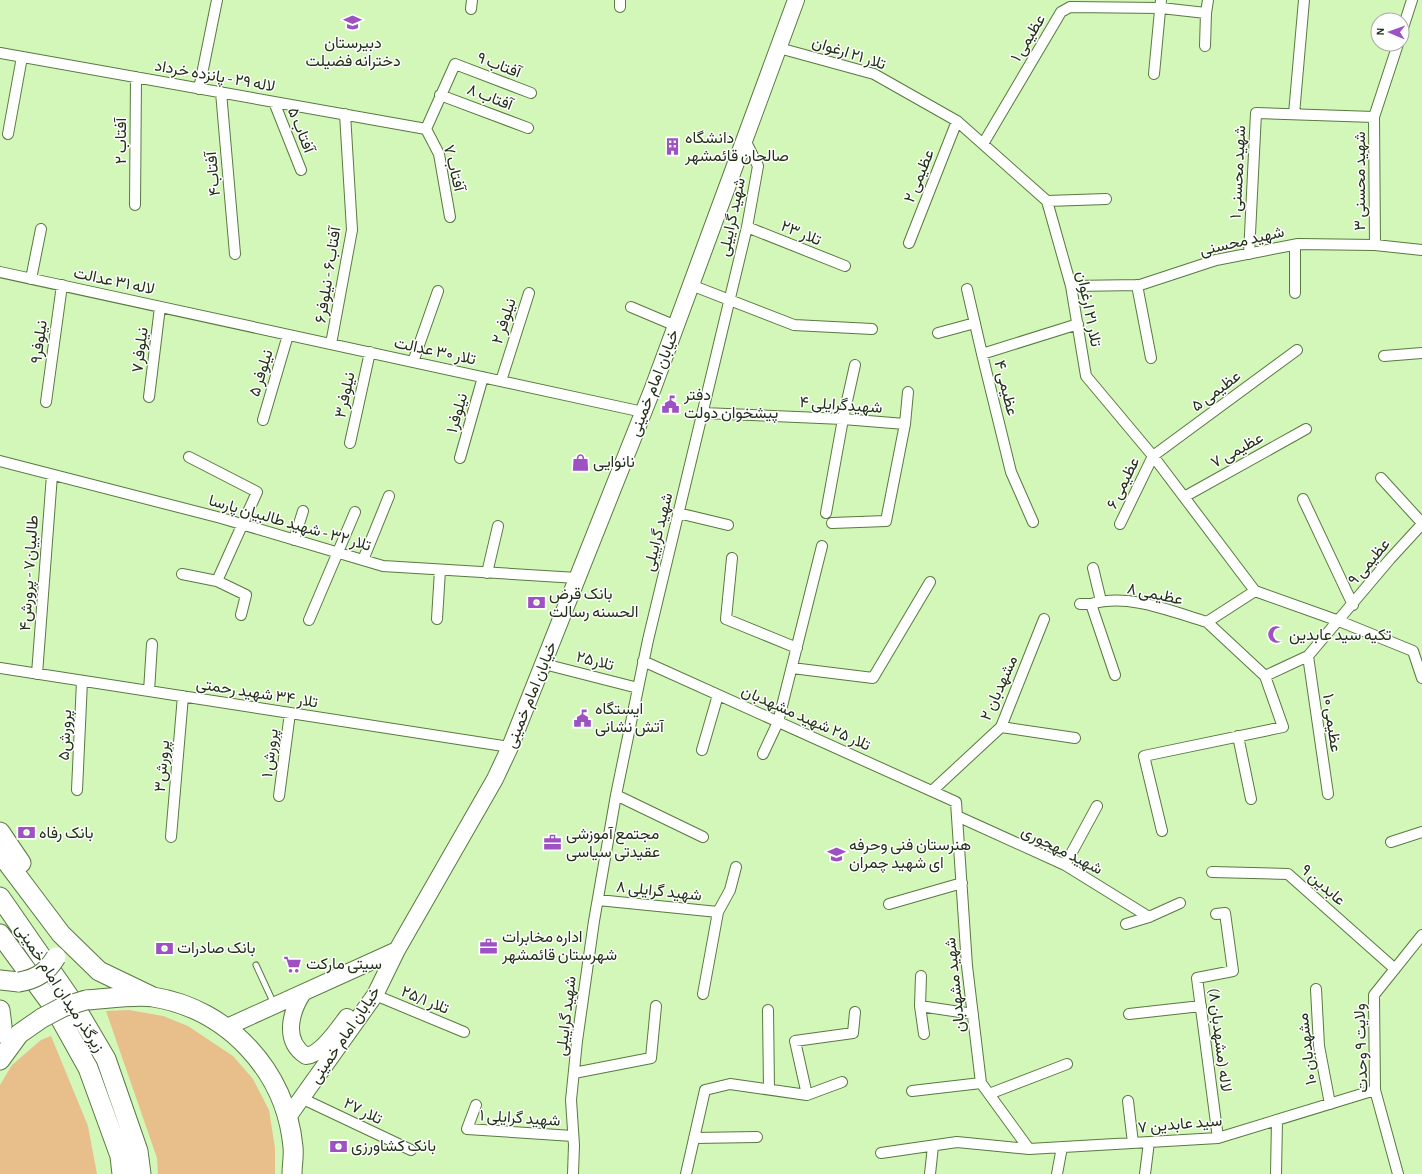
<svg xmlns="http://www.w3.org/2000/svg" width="1422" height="1174" viewBox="0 0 1422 1174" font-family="'Alegreya Sans',Vazirmatn,sans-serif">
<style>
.green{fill:#e8bf8b}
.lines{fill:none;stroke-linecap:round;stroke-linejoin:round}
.lane-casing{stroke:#597940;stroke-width:7}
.street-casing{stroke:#597940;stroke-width:12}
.primary-casing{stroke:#597940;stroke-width:18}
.highway-casing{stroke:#597940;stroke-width:21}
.lane{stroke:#fff;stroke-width:5}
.street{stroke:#fff;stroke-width:10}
.primary{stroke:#fff;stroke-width:16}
.highway{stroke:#fff;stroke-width:19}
.highway-bridge-casing{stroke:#597940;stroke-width:21;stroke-linecap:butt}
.highway-bridge{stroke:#fff;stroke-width:19}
.labels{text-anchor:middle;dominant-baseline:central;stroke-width:3;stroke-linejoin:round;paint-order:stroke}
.street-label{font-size:16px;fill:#233018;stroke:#fff}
.poi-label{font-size:16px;fill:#233018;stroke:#fff;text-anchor:start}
</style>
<rect width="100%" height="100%" fill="#d2f7b8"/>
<path class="green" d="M129,1010l34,6 25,10 45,30 20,23 16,31 6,38v26h-117l-1,-16 -51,-147z
M51,1036l37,90 9,48h-97v-89l12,-20 29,-25z"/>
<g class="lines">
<defs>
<path id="lane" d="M256,965l18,39"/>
<path id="street" d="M620,7v-7
M471,9l1,-9
M1402,31l10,-31
M1205,46l1,-33 2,-13
M779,48l95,26 83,47 90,80 24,85 15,90 67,80 102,135 84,30 74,30 9,27
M0,53l426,76
M1154,74l7,-74
M199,89l18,-89
M221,92l14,162
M440,95l88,33
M274,102l27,68
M1294,114l10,-114
M426,129l29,-65 76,29
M426,129l13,25 11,63
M8,134l14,-77
M983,144l78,-132 9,-5 91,1 45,5
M1047,201l59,-2
M135,205l1,-128
M747,227l98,39
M909,243l48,-122
M1295,245v48
M1375,245l-1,-128 24,-73
M1249,254l7,-141 118,4
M0,272l643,140
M31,279l10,-50
M691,285l103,40 78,4
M1137,285l14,73
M1071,286l69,-1 76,-25 82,-16 77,1 47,5
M967,289l15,65
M631,307l45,19
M938,333l37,-10
M331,344l21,-114 -7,-116
M1384,356l38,-3
M413,362l25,-71
M501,381l28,-88
M149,397l11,-90
M46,402l16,-117
M703,413l140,6 62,5
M263,420l25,-85
M350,443l20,-91
M460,458l23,-81
M0,461l221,57 162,48 194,12
M1381,478l41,45
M1184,497l122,-68
M1303,499l50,106
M678,513l50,12
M826,513l17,-94 12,-54
M1033,522l-22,-50 -29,-118 96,-30
M832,523l54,-2 19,-97 3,-32
M1120,524l33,-68 144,-106
M294,540l9,-29
M732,558l-6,61 71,29
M363,560l26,-64
M1093,568l8,33
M487,573l11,-47
M182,574l35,7 40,-89 -68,-35
M217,581l29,14 -5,20
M1080,604h11
M437,619l3,-49
M309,620l46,-108
M1207,622l58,54 43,-20 82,-97 32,-35
M1308,656l20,138
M643,661l313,141 11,164 14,117 48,66
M544,664l94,24
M0,668l510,79
M792,668l81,10 57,-96
M37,674l15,-199
M1115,675l-24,-71c38,-11 79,7 116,18l48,-31
M149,691l3,-47
M1001,727l74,11
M1238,736l13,63
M702,750l16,-55
M763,754l15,-32 44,-176
M77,790l5,-109
M932,791l69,-64 43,-108
M616,795l87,42
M279,796l11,-83
M957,816l108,49 84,52
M1162,831l-18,-75 139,-29 -18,-51
M171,837l12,-141
M1391,842l31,-10
M1065,865l32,-59
M1212,872l76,2 107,95
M598,900l120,12
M889,904l73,-21
M1216,914l9,-1 8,58 -36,7 21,160
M1126,924l23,-7 31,-14
M921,976l-1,30 4,28
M1316,989l3,57 11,58
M703,994l15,-82 12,-22 6,-23
M375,995l89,37
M920,1006l53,8
M768,1010l1,79
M1129,1014l72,-8
M574,1073l77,-15 5,-52
M912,1091l69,-8
M989,1094l78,-30
M807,1095l-12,-54 58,-8 2,-21
M301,1098l110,52
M1128,1101l5,42
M476,1105l-9,24 106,7
M694,1138l63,-1
M881,1153l76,-11 72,7 189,-11 157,-48
M573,1174l1,-29 -3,-45 6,-59 17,-120 22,-126 32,-155 99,-413 11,-61 -13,-26
M686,1174l19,-84 25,-6 77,11 35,-13
M930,1174l3,-28
M1057,1174l5,-27
M1145,1174l4,-32
M1276,1174l1,-54
M1398,1174l-23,-84 -1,-95 48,-60"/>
<path id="primary" d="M303,993c-13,20 -20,48 3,63 15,-1 32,-27 41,-39
M227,1027l170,-77
M288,1117l87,-122 22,-45 98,-171 15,-32 143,-359 143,-388"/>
<path id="highway" d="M0,832l21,31
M0,853l61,81 38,37 52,25
M0,897l70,101 36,61 32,92 3,23
M0,934l55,75 33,59 32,88 2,18
M0,980l19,2
M86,1000c18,-1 51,-6 67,-3 75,12 133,74 140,150 1,9 -1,18 -1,27
M0,1010l2,16 -2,7
M0,1060l19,-26 23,-16"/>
</defs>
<use href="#lane" class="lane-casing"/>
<use href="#street" class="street-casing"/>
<use href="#primary" class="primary-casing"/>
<use href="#highway" class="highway-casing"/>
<use href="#lane" class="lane"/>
<use href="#street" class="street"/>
<use href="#primary" class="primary"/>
<use href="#highway" class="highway"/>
<defs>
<path id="highway-bridge" d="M19,982c18,-3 28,-10 37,-25
M42,1018l21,-11 23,-7"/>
</defs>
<use href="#highway-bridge" class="highway-bridge-casing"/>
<use href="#highway-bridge" class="highway-bridge"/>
</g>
<defs>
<symbol id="school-bare" viewBox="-9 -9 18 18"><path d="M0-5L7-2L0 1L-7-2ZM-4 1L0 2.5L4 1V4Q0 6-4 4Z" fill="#9d51c3" stroke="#fff" stroke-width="2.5" paint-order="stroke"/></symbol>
<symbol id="building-bare" viewBox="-9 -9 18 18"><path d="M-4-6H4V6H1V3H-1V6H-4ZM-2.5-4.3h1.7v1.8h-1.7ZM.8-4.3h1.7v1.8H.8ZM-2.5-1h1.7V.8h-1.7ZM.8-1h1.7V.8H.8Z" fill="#9d51c3" stroke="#fff" stroke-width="2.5" paint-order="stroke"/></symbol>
<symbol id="civic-bare" viewBox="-9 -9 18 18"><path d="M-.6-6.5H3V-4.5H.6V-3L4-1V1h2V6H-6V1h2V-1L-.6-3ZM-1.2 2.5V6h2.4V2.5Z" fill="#9d51c3" stroke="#fff" stroke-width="2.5" paint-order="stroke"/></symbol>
<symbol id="shop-bare" viewBox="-9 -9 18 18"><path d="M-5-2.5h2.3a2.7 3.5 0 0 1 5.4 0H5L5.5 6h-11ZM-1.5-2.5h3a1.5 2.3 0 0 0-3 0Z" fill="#9d51c3" stroke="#fff" stroke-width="2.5" paint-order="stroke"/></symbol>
<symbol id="bank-bare" viewBox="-9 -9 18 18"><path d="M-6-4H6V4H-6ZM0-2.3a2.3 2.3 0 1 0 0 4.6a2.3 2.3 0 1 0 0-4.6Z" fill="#9d51c3" stroke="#fff" stroke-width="2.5" paint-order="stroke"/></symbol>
<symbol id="mosque-bare" viewBox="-9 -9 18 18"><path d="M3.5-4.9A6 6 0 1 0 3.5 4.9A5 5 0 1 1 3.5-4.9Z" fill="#9d51c3" stroke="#fff" stroke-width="2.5" paint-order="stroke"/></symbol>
<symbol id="office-bare" viewBox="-9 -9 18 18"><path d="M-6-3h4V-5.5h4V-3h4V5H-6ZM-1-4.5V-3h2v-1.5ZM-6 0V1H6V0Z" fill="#9d51c3" stroke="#fff" stroke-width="2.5" paint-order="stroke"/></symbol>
<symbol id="supermarket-bare" viewBox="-9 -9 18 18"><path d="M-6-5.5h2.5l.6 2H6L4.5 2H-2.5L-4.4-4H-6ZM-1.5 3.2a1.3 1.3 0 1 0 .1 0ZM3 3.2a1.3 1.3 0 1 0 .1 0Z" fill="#9d51c3" stroke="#fff" stroke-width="2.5" paint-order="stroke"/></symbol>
</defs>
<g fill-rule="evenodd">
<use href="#school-bare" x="340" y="10" width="25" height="25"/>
<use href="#building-bare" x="660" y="134" width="25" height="25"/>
<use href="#civic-bare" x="658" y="392" width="25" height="25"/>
<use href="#shop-bare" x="568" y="450" width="25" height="25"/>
<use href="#bank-bare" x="524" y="590" width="25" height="25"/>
<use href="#mosque-bare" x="1264" y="622" width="25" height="25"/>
<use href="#civic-bare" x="570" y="706" width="25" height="25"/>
<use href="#bank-bare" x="14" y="820" width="25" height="25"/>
<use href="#office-bare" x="540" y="830" width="25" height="25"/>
<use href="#school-bare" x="824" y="842" width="25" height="25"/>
<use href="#office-bare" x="476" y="934" width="25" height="25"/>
<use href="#bank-bare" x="152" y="936" width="25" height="25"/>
<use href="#supermarket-bare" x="280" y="952" width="25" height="25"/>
<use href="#bank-bare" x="326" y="1134" width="25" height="25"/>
</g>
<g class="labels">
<g class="street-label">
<text transform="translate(1028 38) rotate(-59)">عظیمی ۱</text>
<text transform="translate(849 53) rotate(18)">تلار ۲۱ ارغوان</text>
<text transform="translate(499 65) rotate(21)">آفتاب ۹</text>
<text transform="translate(215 76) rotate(10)">لاله ۲۹ - پانزده خرداد</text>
<text transform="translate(490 97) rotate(21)">آفتاب ۸</text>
<text transform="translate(301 130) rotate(68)">آفتاب ۵</text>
<text transform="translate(121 141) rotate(-90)">آفتاب ۲</text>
<text transform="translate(454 168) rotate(76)">آفتاب ۷</text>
<text transform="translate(1238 172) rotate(-87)">شهید محسنی ۱</text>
<text transform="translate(213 174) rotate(-95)">آفتاب۴</text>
<text transform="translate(919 176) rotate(-68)">عظیمی ۲</text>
<text transform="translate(1360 181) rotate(-90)">شهید محسنی ۳</text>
<text transform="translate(732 217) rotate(-78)">شهید گراییلی</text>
<text transform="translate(801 233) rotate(22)">تلار ۲۳</text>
<text transform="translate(1242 241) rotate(-13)">شهید محسنی</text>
<text transform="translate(328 275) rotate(-81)">آفتاب۶ - نیلوفر۶</text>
<text transform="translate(114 281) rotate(12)">لاله ۳۱ عدالت</text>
<text transform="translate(1089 309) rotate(79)">تلار ۲۱ ارغوان</text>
<text transform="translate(504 321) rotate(-72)">نیلوفر ۲</text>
<text transform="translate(39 342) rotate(-82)">نیلوفر۹</text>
<text transform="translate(140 350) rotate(-83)">نیلوفر۷</text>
<text transform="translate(435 351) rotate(12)">تلار ۳۰ عدالت</text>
<text transform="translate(261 373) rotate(-73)">نیلوفر ۵</text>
<text transform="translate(654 383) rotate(-69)">خیابان امام خمینی</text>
<text transform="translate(1006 388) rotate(76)">عظیمی ۴</text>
<text transform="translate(1216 391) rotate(-37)">عظیمی ۵</text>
<text transform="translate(345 395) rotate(-78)">نیلوفر۳</text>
<text transform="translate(841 405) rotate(4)">شهیدگرایلی ۴</text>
<text transform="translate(457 413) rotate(-74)">نیلوفر۱</text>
<text transform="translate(1237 450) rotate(-29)">عظیمی ۷</text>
<text transform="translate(1123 483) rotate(-64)">عظیمی ۶</text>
<text transform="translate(290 523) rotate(16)">تلار ۳۲ - شهید طالبیان پارسا</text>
<text transform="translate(658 532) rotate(-76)">شهید گراییلی</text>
<text transform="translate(1369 562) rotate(-50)">عظیمی ۹</text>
<text transform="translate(29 573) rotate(-86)">طالبیان۷ - پرورش۴</text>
<text transform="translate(1155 594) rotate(12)">عظیمی ۸</text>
<text transform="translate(595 661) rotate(14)">تلار۲۵</text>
<text transform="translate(999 688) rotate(-66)">مشهدبان ۲</text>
<text transform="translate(257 693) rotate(9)">تلار ۳۴ شهید رحمتی</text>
<text transform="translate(531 695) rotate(-68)">خیابان امام خمینی</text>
<text transform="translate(806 718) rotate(24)">تلار ۲۵ شهید مشهدبان</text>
<text transform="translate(1332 723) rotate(82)">عظیمی ۱۰</text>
<text transform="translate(65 735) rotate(-87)">پرورش۵</text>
<text transform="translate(270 753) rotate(-83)">پرورش ۱</text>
<text transform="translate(162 766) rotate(-85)">پرورش۳</text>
<text transform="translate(1062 850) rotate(27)">شهید مهجوری</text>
<text transform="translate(1323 885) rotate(41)">عابدین ۹</text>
<text transform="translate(659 891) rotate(6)">شهید گرایلی ۸</text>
<text transform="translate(955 985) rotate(-96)">شهید مشهدبان</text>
<text transform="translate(60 988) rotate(57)">زیرگذر میدان امام خمینی</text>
<text transform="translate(425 1000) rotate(22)">تلار ۲۵/۱</text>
<text transform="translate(566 1016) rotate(-83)">شهید گراییلی</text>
<text transform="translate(345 1035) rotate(-56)">خیابان امام خمینی</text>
<text transform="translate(1220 1040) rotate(83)">لاله (مشهدبان ۸)</text>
<text transform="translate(1361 1048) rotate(-92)">ولایت ۹ وحدت</text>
<text transform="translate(1307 1049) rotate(-97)">مشهدبان ۱۰</text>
<text transform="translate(363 1111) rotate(26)">تلار ۲۷</text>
<text transform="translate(520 1118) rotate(4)">شهید گرایلی ۱</text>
<text transform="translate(1180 1124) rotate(-5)">سید عابدین ۷</text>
</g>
<g class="poi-label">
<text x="353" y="43" text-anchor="middle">دبیرستان<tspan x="353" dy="18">دخترانه فضیلت</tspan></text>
<text x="685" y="138">دانشگاه<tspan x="685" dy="18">صالحان قائمشهر</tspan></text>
<text x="684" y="395">دفتر<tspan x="684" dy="18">پیشخوان دولت</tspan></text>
<text x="593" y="462">نانوایی</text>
<text x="549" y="594">بانک قرض<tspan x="549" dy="18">الحسنه رسالت</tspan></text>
<text x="1289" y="635">تکیه سید عابدین</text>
<text x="595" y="709">ایستگاه<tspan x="595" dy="18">آتش نشانی</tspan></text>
<text x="39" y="833">بانک رفاه</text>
<text x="566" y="834">مجتمع آموزشی<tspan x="566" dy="18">عقیدتی سیاسی</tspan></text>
<text x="849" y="845">هنرستان فنی وحرفه<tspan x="849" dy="18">ای شهید چمران</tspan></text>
<text x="502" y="937">اداره مخابرات<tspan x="502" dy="18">شهرستان قائمشهر</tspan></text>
<text x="177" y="948">بانک صادرات</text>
<text x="306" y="964">سیتی مارکت</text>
<text x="351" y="1146">بانک کشاورزی</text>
</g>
</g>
<g transform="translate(1390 32) rotate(272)"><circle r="19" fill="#ffffff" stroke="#a7aca3"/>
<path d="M0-3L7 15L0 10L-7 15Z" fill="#9d51c3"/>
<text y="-6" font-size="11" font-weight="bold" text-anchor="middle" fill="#233018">N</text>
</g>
</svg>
